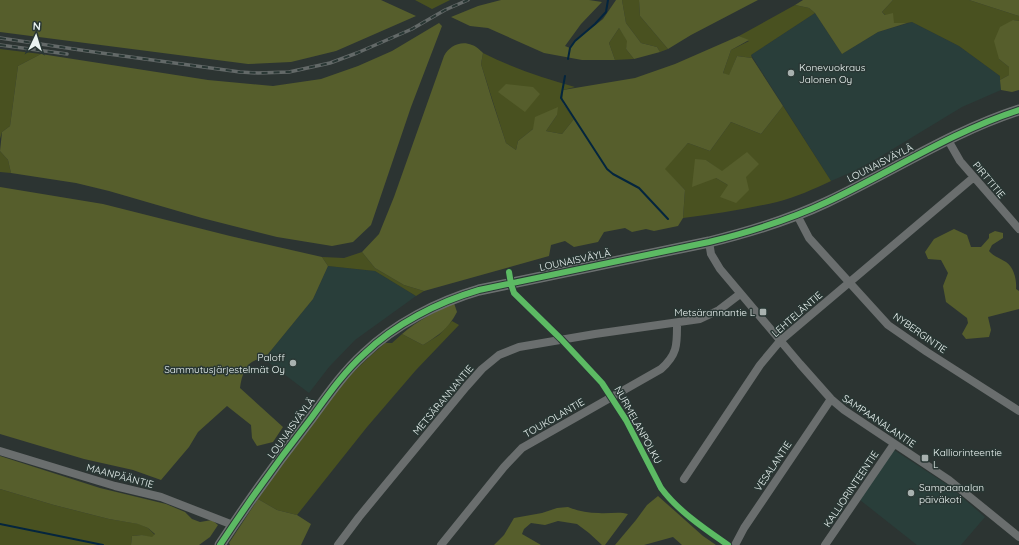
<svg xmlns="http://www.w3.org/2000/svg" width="1019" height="545" viewBox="0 0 1019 545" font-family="Quicksand,sans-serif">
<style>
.built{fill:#293e3a}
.green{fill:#495120;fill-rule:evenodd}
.forest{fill:#565e2c}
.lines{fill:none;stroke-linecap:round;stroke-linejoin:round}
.stream{stroke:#04253e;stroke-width:2}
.street{stroke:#6a6e6e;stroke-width:8}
.secondary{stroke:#6c7070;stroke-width:11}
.rail-casing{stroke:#636968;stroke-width:3.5}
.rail{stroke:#293734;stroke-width:2;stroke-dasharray:6;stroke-linecap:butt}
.cycleway-casing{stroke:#293734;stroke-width:8}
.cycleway{stroke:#5cba63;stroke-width:6}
.poi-dot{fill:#a8b1af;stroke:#293734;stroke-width:1.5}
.labels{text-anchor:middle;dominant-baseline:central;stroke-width:3;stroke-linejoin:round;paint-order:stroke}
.poi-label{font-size:10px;fill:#ebf4f2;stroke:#293734;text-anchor:start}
.street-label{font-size:10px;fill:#ebf4f2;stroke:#293734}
</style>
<rect width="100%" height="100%" fill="#2c3432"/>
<path class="built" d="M815,13l27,41 36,-22 34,-10 47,24 41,30 1,14 -39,17 -84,51 -24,13 -23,10 -80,-126z
M328,266l47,5 41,25 -61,44 -26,27 -20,26 -45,-34 49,-60z
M894,450l54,35 37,32 -24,28h-44l-57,-45z"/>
<path class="green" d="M415,0h35l-18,9z
M622,0h17l1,16 28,33 -8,3 -3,-5 -16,-4 -15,-20z
M893,0h76l50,16v5l-6,-1 -14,39 10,8v8l-9,5v-4l-41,-30 -47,-24 -5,1h-13l-12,-11z
M795,5l14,3 6,5 -64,42 1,3 -15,-2 -8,20 -6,-3 8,-23 18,-9 -10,-5z
M619,28l9,13 -2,8 8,10 -19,1 -6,-17z
M0,49l41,5 -23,12 -8,60 -8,6 -2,7z
M483,53c30,15 60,25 92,34l-12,3v14l11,15 -12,15 -16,-3 11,-16 -24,14 -15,12 -2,9 -10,-7 -25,-79z
M783,106l48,75c-17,8 -35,16 -54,21 -31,7 -62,12 -94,16l2,-28 -21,-21 24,-26 22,8 21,-29 30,12zM706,160l16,12 14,31 -8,-18 -12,-7z
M0,151l8,9 3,13 -11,-1z
M362,252l13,16 29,17 20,6 -8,5 -41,-25 -47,-5 -6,-9 22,1z
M452,321l7,4 -43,45 -49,57 -70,88 -20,-5 -19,-11c25,-36 51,-73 79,-108 14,-18 31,-33 48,-48h7l10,-9 21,11 16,-10z
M0,489l54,16 55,14 30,5 9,4 7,7 -3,3 -10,-3 -10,1 -1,9h-131z"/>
<path class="forest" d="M0,0h381l35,16 -80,35 -45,11 -43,2 -248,-32z
M501,0h88l13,2 -21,22 -16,22 5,2 5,-7 28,-22 13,-19h6l4,23 15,20 16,4 3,5 -26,7 -8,-10 1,-8 -8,-13 -10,15 6,17h-33l-38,-7 -56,-25 -18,-2 -19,-9 27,-11z
M639,0h119l-67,35 -23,14 -28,-33z
M803,0h90l-11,12 3,3 8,-2 1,10h13l-29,9 -36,22 -27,-41 -6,-5 -14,-3z
M969,0h50v16z
M1013,20l6,1v69l-7,2 -11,-2 -1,-10 9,-5v-8l-10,-8 -5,-18 6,-14z
M439,23l3,3 -31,81 -40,118 -18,17 -21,4 -55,-9 -75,-19 -93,-27 -33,-8 -65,-10 -3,-13 -8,-9 2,-19 8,-6 8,-60 23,-12 167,26 65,6 48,-7 37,-13 34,-15z
M739,36l10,4 -18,10 -8,23 6,2 8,-19 15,2 31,48 -22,28 -30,-12 -21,29 -22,-8 -23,26 20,21 -2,28 -5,8 -24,5 -8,-2 -14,3 -7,-4 -21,4 -6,10 -24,5 -9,-6 -14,4 -2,11 -125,35 -20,-6 -29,-17 -13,-16 17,-18 15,-37 50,-141c5,-10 17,-16 28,-11 4,1 8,5 11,8l-2,11 11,36 14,43 10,7 2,-9 15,-12 2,-12 23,-10 -1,8 -11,16 16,3 12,-15 -11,-15v-14l72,-12 40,-14z
M506,84l27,3 7,7 -15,18 -27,-20z
M747,152l12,12 -13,13 3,13 -13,13 -16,-6 8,-12 -12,-7 -24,9 3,-28 11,1 16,11z
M0,187l103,17 127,32 92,21 6,9 -15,33 -49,60c-17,-1 -22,14 -24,29l43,39 -10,15 -16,4 -5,-8 -1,-13 -24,-19 -29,26 -9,15 -28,33 -28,-10 -49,-11 -84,-25z
M954,229l13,6 4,12h10l8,-9v-4l6,-3 8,2v5l-11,7 -3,6c5,6 11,7 17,11 8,5 11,19 10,27l3,2v18l-31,8 3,13 -2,7 -23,2 -4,-5 6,-11 -1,-5 -21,-16 -3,-16 5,-13 -7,-13 -13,-1 -3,-7 9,-13z
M454,303l3,9c-9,17 -18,23 -34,33l-21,-11c16,-14 33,-22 52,-31z
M0,456l100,32 66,16 19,8 7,7 8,3 12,-2 6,5 -8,12 -11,8h-68l1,-9 10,-1 10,2 3,-3 -7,-6 -10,-4 -29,-5 -55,-14 -54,-16z
M658,496l45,40 13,9h-34l-9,-8 -29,8h-29l21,-25 11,-15z
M258,499l19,11 20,5 14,9 -10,21h-71l-1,-2z
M568,507c10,4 20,6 31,6 10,1 20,-2 29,1l-23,31h-3l-13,-12 -12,-9 -19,-3 -13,4 -14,-2 -7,6 -2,5 19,11h-47l10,-10 10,-17 28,-5 15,-5z"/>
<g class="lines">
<path class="stream" d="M568,59l2,-11 5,-7 20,-17 11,-12 2,-12
M565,76l-4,22 46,71 6,5 26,14 29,31
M0,524l103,21"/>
<path class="street" d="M948,140l12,21 59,68
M797,215l12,23 79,87 39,27 92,59
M709,242l2,12 9,15 80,95 31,35 13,11 105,70 70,57
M0,451l115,35 46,11 72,28
M684,479l76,-114 20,-24 194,-164
M338,545l21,-28 107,-130 16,-18 17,-14 20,-8 76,-13 105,-15 19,-9 21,-16
M441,545l63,-78 18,-19 139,-79c17,-15 16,-25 16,-46
M735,545l9,-17 87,-129
M825,545l69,-101"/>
<path class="secondary" d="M220,545c29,-44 60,-87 92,-128 16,-22 32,-45 52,-63 31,-30 74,-52 115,-64l230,-48c41,-10 80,-22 118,-40 64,-30 124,-70 192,-92"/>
<defs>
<path id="rail" d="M0,38l94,14 146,20 18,1 31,-1 41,-9 27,-10 55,-24 33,-19 23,-10
M0,45l67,9"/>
</defs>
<use href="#rail" class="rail-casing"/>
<use href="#rail" class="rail"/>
<defs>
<path id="cycleway" d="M509,272l2,12 3,9 47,46 41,44 24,37 35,68c17,23 44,41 67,57
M220,545c29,-44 60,-87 92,-128 16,-22 32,-45 52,-63 31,-30 74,-52 115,-64l230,-48c41,-10 80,-22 118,-40 64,-30 124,-70 192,-92"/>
</defs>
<use href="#cycleway" class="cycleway-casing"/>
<use href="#cycleway" class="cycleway"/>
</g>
<g class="poi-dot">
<circle cx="791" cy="73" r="4"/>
<rect x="759" y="308" width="8" height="8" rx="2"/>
<circle cx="293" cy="363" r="4"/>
<rect x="921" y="454" width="8" height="8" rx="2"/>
<circle cx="911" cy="493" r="4"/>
</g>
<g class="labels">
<g class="poi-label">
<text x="799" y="67">Konevuokraus<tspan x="799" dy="12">Jalonen Oy</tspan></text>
<text x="755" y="312" text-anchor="end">Metsärannantie L</text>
<text x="285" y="357" text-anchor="end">Paloff<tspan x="285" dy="12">Sammutusjärjestelmät Oy</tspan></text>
<text x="933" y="452">Kalliorinteentie<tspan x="933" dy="12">L</tspan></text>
<text x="919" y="487">Sampaanalan<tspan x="919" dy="12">päiväkoti</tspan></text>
</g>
<g class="street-label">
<text transform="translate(880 163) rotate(-27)">LOUNAISVÄYLÄ</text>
<text transform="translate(989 180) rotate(50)">PIRTTITIE</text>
<text transform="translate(575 260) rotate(-12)">LOUNAISVÄYLÄ</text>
<text transform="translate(797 314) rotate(-41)">LEHTELÄNTIE</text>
<text transform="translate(920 333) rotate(35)">NYBERGINTIE</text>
<text transform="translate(443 400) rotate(-50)">METSÄRANNANTIE</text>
<text transform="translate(554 418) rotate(-30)">TOUKOLANTIE</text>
<text transform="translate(879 421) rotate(34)">SAMPAANALANTIE</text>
<text transform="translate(638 425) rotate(61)">NURMELANPOLKU</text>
<text transform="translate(291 428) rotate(-54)">LOUNAISVÄYLÄ</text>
<text transform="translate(773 466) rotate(-56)">VESALANTIE</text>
<text transform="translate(120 476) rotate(15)">MAANPÄÄNTIE</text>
<text transform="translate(851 489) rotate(-56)">KALLIORINTEENTIE</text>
</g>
</g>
<g transform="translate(36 36) rotate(4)" stroke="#293734" stroke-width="3" paint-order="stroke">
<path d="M0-3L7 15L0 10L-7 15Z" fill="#ebf4f2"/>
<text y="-6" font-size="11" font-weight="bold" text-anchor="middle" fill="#ebf4f2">N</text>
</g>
</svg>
